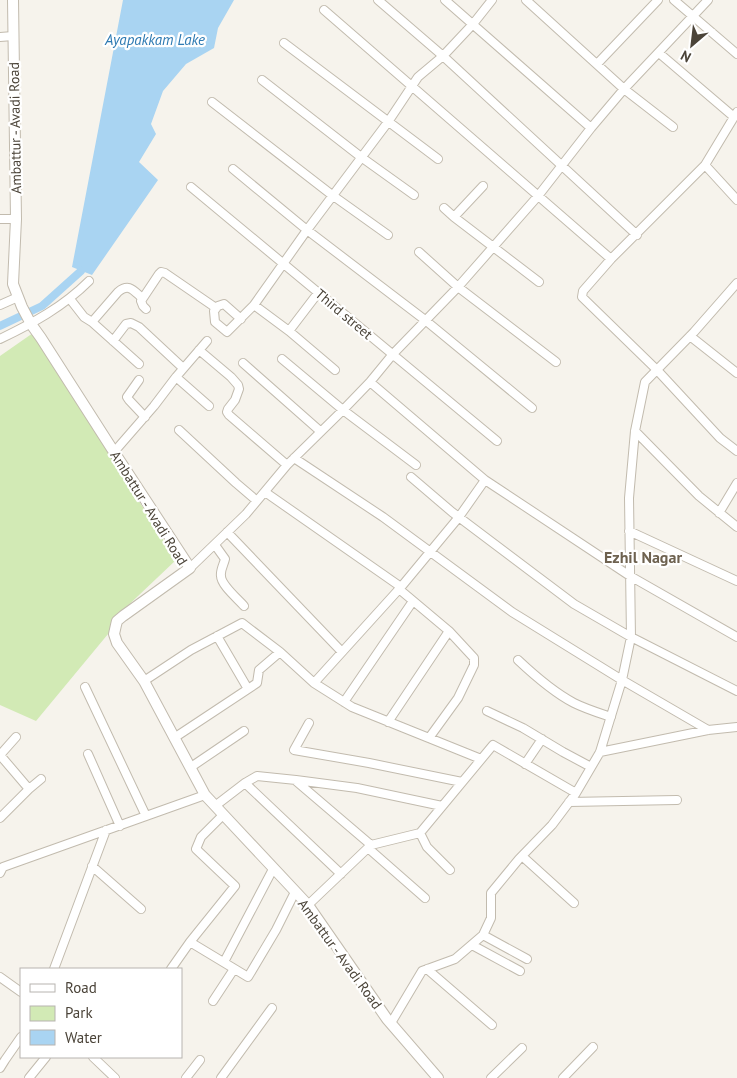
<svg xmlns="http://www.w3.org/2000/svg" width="737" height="1078" viewBox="0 0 737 1078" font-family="'PT Sans',sans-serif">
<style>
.green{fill:#d2eab5}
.water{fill:#a9d4f2}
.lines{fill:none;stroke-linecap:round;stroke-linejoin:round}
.canal{stroke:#a9d4f2;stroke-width:8}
.minor-casing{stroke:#c2bbae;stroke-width:10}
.tertiary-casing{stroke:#c2bbae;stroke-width:12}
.minor{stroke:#fff;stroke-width:8}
.tertiary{stroke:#fff;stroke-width:10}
.labels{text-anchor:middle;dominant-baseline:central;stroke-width:4.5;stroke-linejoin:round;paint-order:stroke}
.street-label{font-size:14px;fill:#4b4439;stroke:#fff}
.water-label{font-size:15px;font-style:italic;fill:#2e7ab2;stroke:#fff}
.quarter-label{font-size:16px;font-weight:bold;fill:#6e6250;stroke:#fff}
</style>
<rect width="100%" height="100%" fill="#f6f3ec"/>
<path class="green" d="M33,333l143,227 -57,54 -6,14 -77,93 -36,-16v-349z"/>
<path class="water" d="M123,0h111l-16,28 -4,20 -28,16 -23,27 -12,33 5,10 -17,28 19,18 -66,95 -20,-8z"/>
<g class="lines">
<path class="canal" d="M0,326l42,-20 39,-35"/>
<defs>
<path id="minor" d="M378,0l65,56 194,179
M445,0l146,128
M526,0l98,89 49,38
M674,0l63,54
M324,10l287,249
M0,37l13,-1
M284,43l154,116
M659,53l75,64
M597,64l61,-64
M262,80l99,77 53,38
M212,102l120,93 56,40
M737,112l-32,53 32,35
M705,165l-94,94 -28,32 -1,6 75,73 63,68 17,13
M233,169l74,61 118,90 107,88
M191,187l306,254
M444,208l10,9 85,65
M454,217l29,-31
M0,219h16
M419,252l39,35 98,75
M70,299l14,18 8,5 47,42
M0,305l18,-8
M254,305l35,26 29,-38
M146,309l-3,-3 -2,-5 18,-27 2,-2 4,1 51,35
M241,319l-17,-15 -6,2 -4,5 1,11 12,10 27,-27 53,-75 81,-108 30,-45 25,-21 30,-32 19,-24
M92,322l26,-30c11,-9 15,-2 24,6
M289,331l46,39
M690,336l47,37
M0,339c33,-16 63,-32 89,-58
M113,341l13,-17 5,-1 8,4 44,41
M199,350l32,27 7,8 1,4 -4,11 -7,9 -1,3 2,3 58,50
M282,359l61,51 73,55
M243,363l77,68
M176,377l33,29
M139,380l-12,17 2,3 16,17
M370,382l115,98
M179,430l57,53 21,18
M635,431l64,65 38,31
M114,452l40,-46 22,-29 31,-36
M294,458l89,59 129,95 110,68 86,50
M411,477l41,35 122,92 57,33 106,54
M265,492l136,95
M719,513l18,-30
M629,531l108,50
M227,532l115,120
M215,545l10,14c-1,5 -5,11 -4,17 0,9 17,23 23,30
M190,568l56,-54 41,-49 56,-55 27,-28 23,-28 65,-67 80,-91 53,-68 33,-39 84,-89
M399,589l50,42 25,27v7l-16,33 -29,40
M217,636l31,53
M518,660c17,16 35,32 56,43 12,6 25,10 37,14
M144,681l47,-31 51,-27 38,29 34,31 38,24 129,52
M314,683l87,-96 58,-70 26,-37 145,96 107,61
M85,687l61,129
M344,702l69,-101
M487,711l36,17 40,24 28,15
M388,722l61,-91
M309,723l-15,27 75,13 93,19
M174,738l83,-55 2,-13 21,-18
M600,752l108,-22 29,-3
M88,754l32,72
M0,755l29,34
M0,755l16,-18
M525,764l17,-25
M191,767l53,-36
M296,781l75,64 -63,60
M245,783l12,-7 39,4 61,8 85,18
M569,802l108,-2
M215,806l30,-23 96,91
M0,818l29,-29 12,-10
M420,833l7,14 23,23
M371,845l49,-12 73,-88 83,48
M368,848l57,50
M522,856l52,47
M92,866l49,43
M0,873l3,-6 202,-72
M483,935l44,24
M190,942l58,35 28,-47 19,-38
M472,945l48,26
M224,962l49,-93
M54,969l52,-139
M171,969l19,-27 45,-56 -39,-37 5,-12 22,-22
M427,969l65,56
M0,977l21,15
M213,1001l21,-32
M391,1023l31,-52 33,-12 28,-24 8,-17v-25l28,-34 33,-34 24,-32 24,-41 22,-72 9,-43 -2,-139 6,-67 10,-49 49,-50 43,-49
M93,1057l22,21
M0,1068l5,-8 16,-23
M29,1078l17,-21
M186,1078l14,-18
M221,1078l51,-70
M491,1078l31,-30
M563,1078l30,-31"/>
<path id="tertiary" d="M13,0l3,219 -3,65 9,23 9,17 10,14 73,114 76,116 -67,48 -6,5 -1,4 -2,9 3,9 27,38 61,114 103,110 79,114 51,59"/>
</defs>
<use href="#minor" class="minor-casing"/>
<use href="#tertiary" class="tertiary-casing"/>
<use href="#minor" class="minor"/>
<use href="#tertiary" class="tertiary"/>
</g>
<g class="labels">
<g class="street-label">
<text transform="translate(15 128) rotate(-91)">Ambattur - Avadi Road</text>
<text transform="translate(344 314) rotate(40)">Third street</text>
<text transform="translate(149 508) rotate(58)">Ambattur - Avadi Road</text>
<text transform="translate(340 954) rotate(54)">Ambattur - Avadi Road</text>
</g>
<g class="water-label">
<text x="155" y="39">Ayapakkam Lake</text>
</g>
<g class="quarter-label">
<text x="643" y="557">Ezhil Nagar</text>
</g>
</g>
<rect x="20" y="968" width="162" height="90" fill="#ffffff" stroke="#b7b4b0"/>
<rect x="30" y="984" width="25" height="8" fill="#ffffff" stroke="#b7b4b0"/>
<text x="65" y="993" font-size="15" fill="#4b4439">Road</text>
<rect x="30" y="1006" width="25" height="15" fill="#d2eab5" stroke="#b7b4b0"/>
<text x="65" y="1018" font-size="15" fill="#4b4439">Park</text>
<rect x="30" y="1030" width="25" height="15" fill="#a9d4f2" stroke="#b7b4b0"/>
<text x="65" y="1043" font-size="15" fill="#4b4439">Water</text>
<g transform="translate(692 45) rotate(208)" stroke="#ffffff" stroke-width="4" paint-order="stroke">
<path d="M0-4L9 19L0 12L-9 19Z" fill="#4b4439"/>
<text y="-8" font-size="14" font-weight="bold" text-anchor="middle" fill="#4b4439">N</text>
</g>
</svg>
